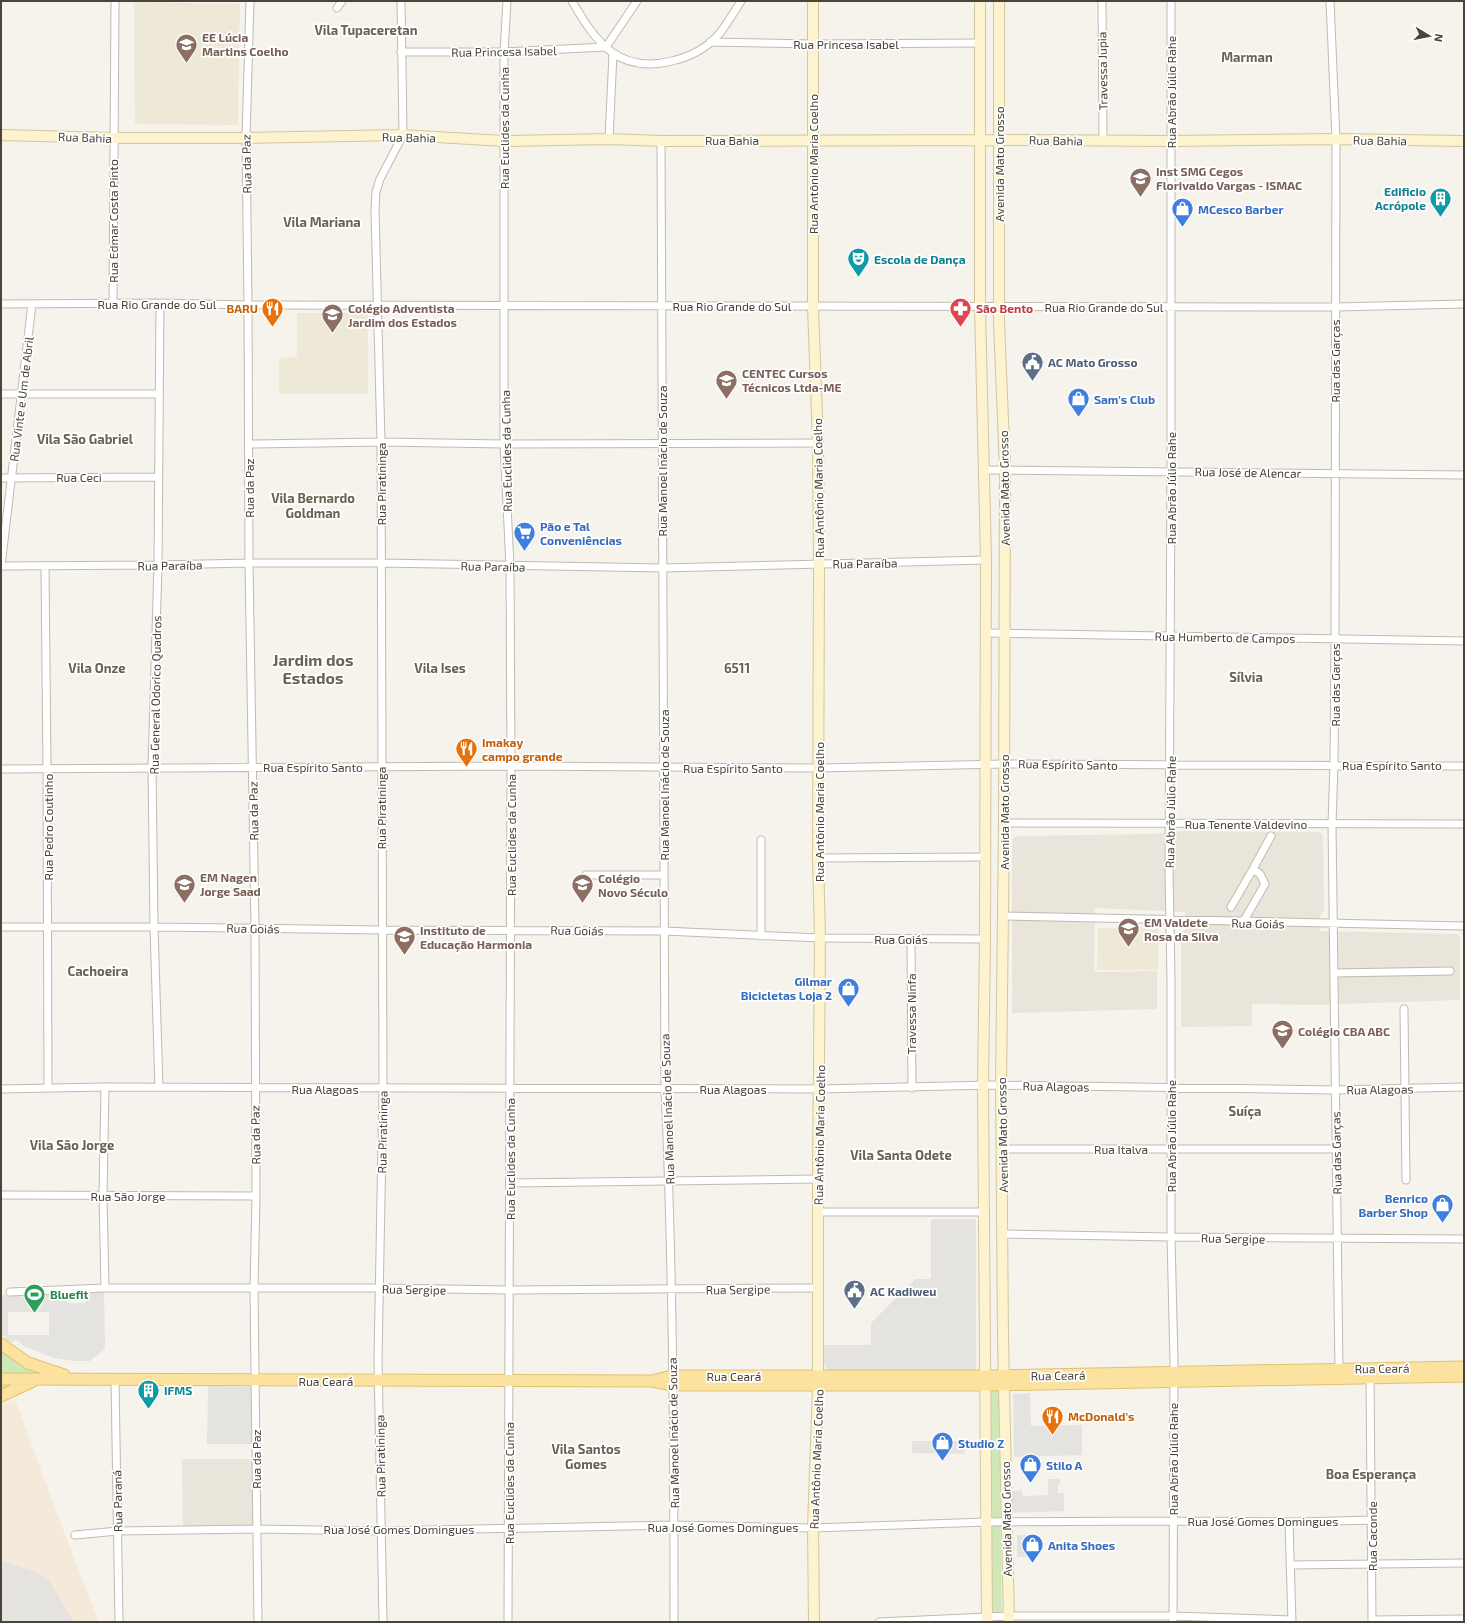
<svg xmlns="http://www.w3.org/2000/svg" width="1465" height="1623" viewBox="0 0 1465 1623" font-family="'Exo 2',sans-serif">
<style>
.residential{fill:#e9e5da}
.commercial{fill:#f5ead9}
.education{fill:#eee8d6}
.green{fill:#d0e8b7}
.parking{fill:#e4e3e0;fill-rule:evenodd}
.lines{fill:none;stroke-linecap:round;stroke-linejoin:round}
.street-casing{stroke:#c1bbae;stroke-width:9}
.secondary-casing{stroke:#d3c79d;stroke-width:12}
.primary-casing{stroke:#e1c16f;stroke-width:13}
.street{stroke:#fff;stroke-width:7}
.secondary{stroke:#fdf3ce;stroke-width:10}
.primary{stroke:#fbe39f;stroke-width:11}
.labels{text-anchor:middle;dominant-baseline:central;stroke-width:3.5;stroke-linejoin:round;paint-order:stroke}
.education-label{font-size:12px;font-weight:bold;fill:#785e54;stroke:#fff;text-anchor:start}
.street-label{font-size:12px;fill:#4a4439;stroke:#fff}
.culture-label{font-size:12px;font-weight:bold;fill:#0d838f;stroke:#fff;text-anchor:start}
.shop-label{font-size:12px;font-weight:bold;fill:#366cbe;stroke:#fff;text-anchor:start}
.food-label{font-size:12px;font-weight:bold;fill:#c56008;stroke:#fff;text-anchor:start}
.health-label{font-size:12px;font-weight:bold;fill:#be3a42;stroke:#fff;text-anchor:start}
.service-label{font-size:12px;font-weight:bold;fill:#4e5e75;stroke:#fff;text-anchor:start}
.leisure-label{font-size:12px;font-weight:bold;fill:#27864d;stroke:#fff;text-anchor:start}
.neighbourhood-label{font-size:13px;font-weight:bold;fill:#6c6251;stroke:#fff}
.district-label{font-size:16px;font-weight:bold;fill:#6c6251;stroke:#fff}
</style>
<rect width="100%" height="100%" fill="#f5f3ec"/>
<path class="residential" d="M1184,831l135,1 4,4 1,75 -4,5v15l137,3 3,4v62l-118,4 -19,1 -71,-1v22l-71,1v-93l4,-5v-17l-90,-4 -1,64 63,-1v38l-145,4v-173l5,-4 136,-2z
M182,1459h70l1,66 -70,3z"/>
<path class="commercial" d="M15,1399l50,136 34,87h-98v-217z"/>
<path class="education" d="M134,2l106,2 -2,121 -103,-1z
M297,313h71v81h-89v-36l18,-1z
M1098,928l61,1 -1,41h-61z"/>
<path class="green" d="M1,1351l23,14 16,8 -39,19z
M990,1387h9l3,235h-10z"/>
<path class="parking" d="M931,1219h45v151l-148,1 -4,-6v-20h47v-22l44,-44h16z
M104,1290l1,59 -15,12h-17l-19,-3 -30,-12 -9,-7 -3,4 -7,-4v-3h-3l-1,-41 66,-2v10h18v-12zM8,1312h41v23h-41z
M208,1386l43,1 1,57h-45z
M1030,1393l1,33 51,-1v30l-68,2 -1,-63z
M912,1441h61v9h-9v4l-52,-1z
M1048,1479h12v5l-2,1v8h6v18l-52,2v-22l10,-1 1,6 25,-1z
M1017,1535h16v17h-5v5h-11z
M1,1562h5l34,12 8,5 26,43h-73z"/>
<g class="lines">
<defs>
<path id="street" d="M250,1l-4,137 2,167 1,258 6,365 1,268 -2,93 4,333
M507,1l-3,51v392l6,122 1,200 -3,856
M572,1c24,42 47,73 100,60 17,-4 35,-13 47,-27 8,-10 15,-22 22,-33
M1102,1l1,140
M1171,1v470l-2,400 2,109v257l3,125 -1,260
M1330,1l6,138 -1,499 -1,127 -2,59 7,549
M337,8l5,-7
M710,42l103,2 168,-1
M401,52h103l102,-5 31,-46
M609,139l4,-85
M661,141l4,948c8,177 9,355 9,533
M113,303l2,-302
M1,304l159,-1 88,2 1087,2 129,-3
M1,394h158
M249,444l132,-2 123,2 314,-1
M985,470l479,5
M1,478l157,-1
M1,566l157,-1 91,-2h132l282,5 323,-8
M1,566l31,-262
M45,566l2,202 1,319
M985,633l479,8
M1,769l510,-3 308,2 184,-4 461,2
M1004,823l460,1
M761,840v96
M818,858l167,-1
M1253,869l18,-33
M586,875h78
M1231,907l22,-38 7,5 5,10 -22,38
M1003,916l461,10
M1,927h153l228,3 282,1 156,7 165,1
M911,939l1,149
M1334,973l116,-2
M1404,1009l2,171
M159,1087l-5,-160 -2,-160 6,-202 2,-262
M1,1089l104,-2 714,2 172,-4 344,5 129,-3
M1003,1149h332
M511,1183l307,-4
M1,1195l255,1
M818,1212h166
M1003,1234l168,3 293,2
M105,1288l-2,-92 2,-109
M10,1292l95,-4h275l129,2 309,-2
M1370,1374l2,248
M115,1379l4,243
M1289,1522l3,100
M75,1535l43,-4 138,-2 126,2 292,-6 139,3 173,-6 187,-1 126,1 73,-2
M1290,1565l174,-2
M1372,1620l92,-1
M383,1622l-5,-262 5,-271 -2,-647 -6,-232 1,-18 4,-13 23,-44 -2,-134
M879,1622l130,-6h164l119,4"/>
<path id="secondary" d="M813,1v306l5,136 1,121 -1,294 2,80 -2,241v207l-5,142 1,94
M980,1v306l6,253 -1,379 -2,147 4,536
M999,1v321l6,147 -1,354 -3,262 2,253 6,284
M1,135l112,3h133l157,-3 101,6 105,-2 52,2 338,-1 172,1 165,-2 128,2"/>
<path id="primary" d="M1,1344l27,19 36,12
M1,1379c217,1 434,2 651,2l21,4h313l478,-9
M656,1380l16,-4h313l479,-9
M1,1396l32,-15"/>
</defs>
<use href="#street" class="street-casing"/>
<use href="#secondary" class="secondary-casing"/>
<use href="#primary" class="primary-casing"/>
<use href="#street" class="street"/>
<use href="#secondary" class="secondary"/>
<use href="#primary" class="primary"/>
</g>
<defs>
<symbol id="school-pin" viewBox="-11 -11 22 30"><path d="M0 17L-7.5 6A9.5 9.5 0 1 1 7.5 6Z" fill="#8d6e63" stroke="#fff"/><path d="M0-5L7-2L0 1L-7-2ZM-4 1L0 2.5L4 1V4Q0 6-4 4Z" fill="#fff"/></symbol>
<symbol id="building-pin" viewBox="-11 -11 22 30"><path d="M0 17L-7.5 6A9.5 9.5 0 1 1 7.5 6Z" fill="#0f9aa8" stroke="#fff"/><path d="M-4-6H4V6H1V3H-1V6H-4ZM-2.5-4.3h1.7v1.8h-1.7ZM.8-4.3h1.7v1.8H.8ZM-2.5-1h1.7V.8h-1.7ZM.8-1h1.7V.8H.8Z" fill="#fff"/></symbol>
<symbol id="shop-pin" viewBox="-11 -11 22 30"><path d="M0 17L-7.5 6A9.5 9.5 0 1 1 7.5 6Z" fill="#3f7fe0" stroke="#fff"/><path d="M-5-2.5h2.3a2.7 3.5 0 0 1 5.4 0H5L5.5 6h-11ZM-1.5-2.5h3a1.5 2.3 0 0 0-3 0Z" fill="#fff"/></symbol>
<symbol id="theatre-pin" viewBox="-11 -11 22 30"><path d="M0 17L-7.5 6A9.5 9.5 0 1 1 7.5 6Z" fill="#0f9aa8" stroke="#fff"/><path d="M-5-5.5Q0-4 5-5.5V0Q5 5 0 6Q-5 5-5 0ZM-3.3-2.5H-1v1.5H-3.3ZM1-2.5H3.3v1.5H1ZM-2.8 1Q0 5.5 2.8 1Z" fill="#fff"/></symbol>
<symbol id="restaurant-pin" viewBox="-11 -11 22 30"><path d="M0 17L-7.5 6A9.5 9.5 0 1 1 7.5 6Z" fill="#e8710a" stroke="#fff"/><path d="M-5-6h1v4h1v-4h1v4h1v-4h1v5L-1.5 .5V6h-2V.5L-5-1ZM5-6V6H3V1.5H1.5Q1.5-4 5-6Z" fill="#fff"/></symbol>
<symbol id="pharmacy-pin" viewBox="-11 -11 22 30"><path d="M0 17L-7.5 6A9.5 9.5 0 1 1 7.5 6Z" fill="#e0444e" stroke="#fff"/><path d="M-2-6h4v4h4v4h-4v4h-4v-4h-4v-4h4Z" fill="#fff"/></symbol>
<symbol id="civic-pin" viewBox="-11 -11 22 30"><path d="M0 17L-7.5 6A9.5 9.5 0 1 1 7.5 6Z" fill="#5c6f8a" stroke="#fff"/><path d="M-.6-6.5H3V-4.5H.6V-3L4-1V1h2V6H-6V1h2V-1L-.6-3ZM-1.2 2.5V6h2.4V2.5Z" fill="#fff"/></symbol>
<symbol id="supermarket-pin" viewBox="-11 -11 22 30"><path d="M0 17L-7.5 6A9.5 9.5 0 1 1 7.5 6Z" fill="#3f7fe0" stroke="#fff"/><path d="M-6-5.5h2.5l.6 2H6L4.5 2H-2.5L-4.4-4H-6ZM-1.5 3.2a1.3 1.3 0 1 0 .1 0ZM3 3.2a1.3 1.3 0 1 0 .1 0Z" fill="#fff"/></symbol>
<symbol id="stadium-pin" viewBox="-11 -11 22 30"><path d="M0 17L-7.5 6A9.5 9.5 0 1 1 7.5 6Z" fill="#2e9e5b" stroke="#fff"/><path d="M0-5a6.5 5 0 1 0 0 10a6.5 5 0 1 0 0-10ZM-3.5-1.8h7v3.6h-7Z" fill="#fff"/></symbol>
</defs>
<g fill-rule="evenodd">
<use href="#school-pin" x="174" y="32" width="25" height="34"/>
<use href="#school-pin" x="1128" y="166" width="25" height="34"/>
<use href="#building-pin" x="1428" y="186" width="25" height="34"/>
<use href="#shop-pin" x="1170" y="196" width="25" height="34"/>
<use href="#theatre-pin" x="846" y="246" width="25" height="34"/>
<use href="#restaurant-pin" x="260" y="296" width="25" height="34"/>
<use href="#pharmacy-pin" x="948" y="296" width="25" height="34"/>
<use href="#school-pin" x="320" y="302" width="25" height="34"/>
<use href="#civic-pin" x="1020" y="350" width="25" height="34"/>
<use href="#school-pin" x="714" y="368" width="25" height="34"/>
<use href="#shop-pin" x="1066" y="386" width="25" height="34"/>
<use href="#supermarket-pin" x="512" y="520" width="25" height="34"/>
<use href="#restaurant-pin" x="454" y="736" width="25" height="34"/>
<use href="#school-pin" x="172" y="872" width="25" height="34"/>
<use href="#school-pin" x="570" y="872" width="25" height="34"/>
<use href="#school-pin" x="1116" y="916" width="25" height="34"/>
<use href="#school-pin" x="392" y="924" width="25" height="34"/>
<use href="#shop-pin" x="836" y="976" width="25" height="34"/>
<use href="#school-pin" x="1270" y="1018" width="25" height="34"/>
<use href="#shop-pin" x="1430" y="1192" width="25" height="34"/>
<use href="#civic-pin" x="842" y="1278" width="25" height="34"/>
<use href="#stadium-pin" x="22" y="1282" width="25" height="34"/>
<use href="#building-pin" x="136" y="1378" width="25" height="34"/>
<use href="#restaurant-pin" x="1040" y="1404" width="25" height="34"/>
<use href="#shop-pin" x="930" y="1430" width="25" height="34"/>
<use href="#shop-pin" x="1018" y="1452" width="25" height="34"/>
<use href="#shop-pin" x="1020" y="1532" width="25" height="34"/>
</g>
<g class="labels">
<g class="education-label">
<text x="202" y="37">EE Lúcia<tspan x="202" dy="14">Martins Coelho</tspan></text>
<text x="1156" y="171">Inst SMG Cegos<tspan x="1156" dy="14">Florivaldo Vargas - ISMAC</tspan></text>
<text x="348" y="308">Colégio Adventista<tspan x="348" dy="14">Jardim dos Estados</tspan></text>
<text x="742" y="373">CENTEC Cursos<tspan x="742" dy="14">Técnicos Ltda-ME</tspan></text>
<text x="200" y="877">EM Nagen<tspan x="200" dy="14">Jorge Saad</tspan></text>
<text x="598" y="878">Colégio<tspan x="598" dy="14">Novo Século</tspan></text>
<text x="1144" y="922">EM Valdete<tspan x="1144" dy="14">Rosa da Silva</tspan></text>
<text x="420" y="930">Instituto de<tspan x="420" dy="14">Educação Harmonia</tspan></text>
<text x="1298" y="1031">Colégio CBA ABC</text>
</g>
<g class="street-label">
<text x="846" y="44">Rua Princesa Isabel</text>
<text transform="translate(504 51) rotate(-1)">Rua Princesa Isabel</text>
<text transform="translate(1102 71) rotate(-91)">Travessa Jupia</text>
<text transform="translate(1171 92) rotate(-90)">Rua Abrão Júlio Rahe</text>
<text transform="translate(504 128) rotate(-90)">Rua Euclides da Cunha</text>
<text transform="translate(85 137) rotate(2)">Rua Bahia</text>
<text transform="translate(409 137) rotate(1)">Rua Bahia</text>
<text x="732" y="140">Rua Bahia</text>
<text transform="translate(1056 140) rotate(1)">Rua Bahia</text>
<text transform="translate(1380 140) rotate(1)">Rua Bahia</text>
<text transform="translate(246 164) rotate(-91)">Rua da Paz</text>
<text transform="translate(813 164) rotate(-90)">Rua Antônio Maria Coelho</text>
<text transform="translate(999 164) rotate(-90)">Avenida Mato Grosso</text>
<text transform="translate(113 221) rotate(-90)">Rua Edmar Costa Pinto</text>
<text x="157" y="304">Rua Rio Grande do Sul</text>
<text x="732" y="306">Rua Rio Grande do Sul</text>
<text x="1104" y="307">Rua Rio Grande do Sul</text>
<text transform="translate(1335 361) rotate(-90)">Rua das Garças</text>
<text transform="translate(21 399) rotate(-83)">Rua Vinte e Um de Abril</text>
<text transform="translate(506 451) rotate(-91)">Rua Euclides da Cunha</text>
<text transform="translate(662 461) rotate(-90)">Rua Manoel Inácio de Souza</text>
<text transform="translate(1248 472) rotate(1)">Rua José de Alencar</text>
<text x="79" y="477">Rua Ceci</text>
<text transform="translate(381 484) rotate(-90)">Rua Piratininga</text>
<text transform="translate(249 488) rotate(-90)">Rua da Paz</text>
<text transform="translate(818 488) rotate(-91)">Rua Antônio Maria Coelho</text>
<text transform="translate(1004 488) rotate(-91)">Avenida Mato Grosso</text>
<text transform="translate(1171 488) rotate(-90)">Rua Abrão Júlio Rahe</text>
<text transform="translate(865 563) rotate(-1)">Rua Paraíba</text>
<text transform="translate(170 565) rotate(-1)">Rua Paraíba</text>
<text transform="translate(493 566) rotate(1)">Rua Paraíba</text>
<text transform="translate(1225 637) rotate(1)">Rua Humberto de Campos</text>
<text transform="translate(1335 685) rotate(-90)">Rua das Garças</text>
<text transform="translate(155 695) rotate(-89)">Rua General Odorico Quadros</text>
<text transform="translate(1068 764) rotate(1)">Rua Espírito Santo</text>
<text x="1392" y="765">Rua Espírito Santo</text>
<text x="313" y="767">Rua Espírito Santo</text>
<text x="733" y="768">Rua Espírito Santo</text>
<text transform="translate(664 785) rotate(-90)">Rua Manoel Inácio de Souza</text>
<text transform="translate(381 808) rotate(-90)">Rua Piratininga</text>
<text transform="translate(253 811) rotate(-91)">Rua da Paz</text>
<text transform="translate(819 812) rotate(-90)">Rua Antônio Maria Coelho</text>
<text transform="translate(1004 812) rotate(-90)">Avenida Mato Grosso</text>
<text transform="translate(1170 812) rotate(-89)">Rua Abrão Júlio Rahe</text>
<text x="1246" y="824">Rua Tenente Valdevino</text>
<text transform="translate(48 827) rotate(-90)">Rua Pedro Coutinho</text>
<text transform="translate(511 835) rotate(-90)">Rua Euclides da Cunha</text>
<text transform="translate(1258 923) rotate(1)">Rua Goiás</text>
<text transform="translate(253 928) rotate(1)">Rua Goiás</text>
<text transform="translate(577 930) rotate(1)">Rua Goiás</text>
<text x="901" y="939">Rua Goiás</text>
<text transform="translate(911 1014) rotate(-90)">Travessa Ninfa</text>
<text transform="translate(1056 1086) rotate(1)">Rua Alagoas</text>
<text x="325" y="1089">Rua Alagoas</text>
<text x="733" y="1089">Rua Alagoas</text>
<text transform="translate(1380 1089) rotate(-1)">Rua Alagoas</text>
<text transform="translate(667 1109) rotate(-92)">Rua Manoel Inácio de Souza</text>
<text transform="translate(382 1132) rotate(-89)">Rua Piratininga</text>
<text transform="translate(255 1135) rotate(-91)">Rua da Paz</text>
<text transform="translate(819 1135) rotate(-89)">Rua Antônio Maria Coelho</text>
<text transform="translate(1002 1135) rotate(-91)">Avenida Mato Grosso</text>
<text transform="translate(1171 1136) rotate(-90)">Rua Abrão Júlio Rahe</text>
<text x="1121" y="1149">Rua Italva</text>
<text transform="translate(1336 1153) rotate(-91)">Rua das Garças</text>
<text transform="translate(510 1159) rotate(-90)">Rua Euclides da Cunha</text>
<text x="128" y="1196">Rua São Jorge</text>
<text transform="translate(1233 1238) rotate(1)">Rua Sergipe</text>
<text transform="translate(414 1289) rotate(1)">Rua Sergipe</text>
<text transform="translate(738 1289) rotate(-1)">Rua Sergipe</text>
<text transform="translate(1382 1368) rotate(-1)">Rua Ceará</text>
<text transform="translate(1058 1375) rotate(-1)">Rua Ceará</text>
<text x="734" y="1376">Rua Ceará</text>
<text x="326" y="1381">Rua Ceará</text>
<text transform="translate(673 1433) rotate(-91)">Rua Manoel Inácio de Souza</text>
<text transform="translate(380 1456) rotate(-91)">Rua Piratininga</text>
<text transform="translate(256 1459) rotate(-90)">Rua da Paz</text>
<text transform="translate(816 1459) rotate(-88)">Rua Antônio Maria Coelho</text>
<text transform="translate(1173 1459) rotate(-90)">Rua Abrão Júlio Rahe</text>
<text transform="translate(509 1483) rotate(-90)">Rua Euclides da Cunha</text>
<text transform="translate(117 1501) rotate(-91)">Rua Paraná</text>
<text transform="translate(1006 1519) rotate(-91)">Avenida Mato Grosso</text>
<text x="1263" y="1521">Rua José Gomes Domingues</text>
<text x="723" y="1527">Rua José Gomes Domingues</text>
<text x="399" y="1529">Rua José Gomes Domingues</text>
<text transform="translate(1372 1536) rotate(-90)">Rua Caconde</text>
</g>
<g class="culture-label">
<text x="1426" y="191" text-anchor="end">Edificio<tspan x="1426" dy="14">Acrópole</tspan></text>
<text x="874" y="259">Escola de Dança</text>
<text x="164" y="1390">IFMS</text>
</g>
<g class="shop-label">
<text x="1198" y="209">MCesco Barber</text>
<text x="1094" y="399">Sam's Club</text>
<text x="540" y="526">Pão e Tal<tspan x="540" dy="14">Conveniências</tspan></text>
<text x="832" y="981" text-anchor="end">Gilmar<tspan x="832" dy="14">Bicicletas Loja 2</tspan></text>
<text x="1428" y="1198" text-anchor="end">Benrico<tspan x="1428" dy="14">Barber Shop</tspan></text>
<text x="958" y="1443">Studio Z</text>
<text x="1046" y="1465">Stilo A</text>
<text x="1048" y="1545">Anita Shoes</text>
</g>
<g class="food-label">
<text x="258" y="308" text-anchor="end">BARU</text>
<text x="482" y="742">Imakay<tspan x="482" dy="14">campo grande</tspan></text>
<text x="1068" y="1416">McDonald's</text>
</g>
<g class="health-label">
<text x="976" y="308">São Bento</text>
</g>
<g class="service-label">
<text x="1048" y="362">AC Mato Grosso</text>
<text x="870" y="1291">AC Kadiweu</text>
</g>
<g class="leisure-label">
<text x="50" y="1294">Bluefit</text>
</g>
<g class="neighbourhood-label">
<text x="366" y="30">Vila Tupaceretan</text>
<text x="1247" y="57">Marman</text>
<text x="322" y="222">Vila Mariana</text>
<text x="85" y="439">Vila São Gabriel</text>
<text x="313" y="498">Vila Bernardo<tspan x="313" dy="15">Goldman</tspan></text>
<text x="97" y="668">Vila Onze</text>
<text x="440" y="668">Vila Ises</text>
<text x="737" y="668">6511</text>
<text x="1246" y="677">Sílvia</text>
<text x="98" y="971">Cachoeira</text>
<text x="1245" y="1111">Suíça</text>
<text x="72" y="1145">Vila São Jorge</text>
<text x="901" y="1155">Vila Santa Odete</text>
<text x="586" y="1449">Vila Santos<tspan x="586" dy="15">Gomes</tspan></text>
<text x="1371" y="1474">Boa Esperança</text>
</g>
<g class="district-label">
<text x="313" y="659">Jardim dos<tspan x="313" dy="18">Estados</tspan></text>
</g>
</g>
<rect width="1465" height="1623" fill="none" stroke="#4a4439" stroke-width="4"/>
<g transform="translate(1429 36) rotate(100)" stroke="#ffffff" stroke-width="3" paint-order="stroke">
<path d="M0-3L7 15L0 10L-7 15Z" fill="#4a4439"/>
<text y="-6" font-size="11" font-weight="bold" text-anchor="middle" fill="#4a4439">N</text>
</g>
</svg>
